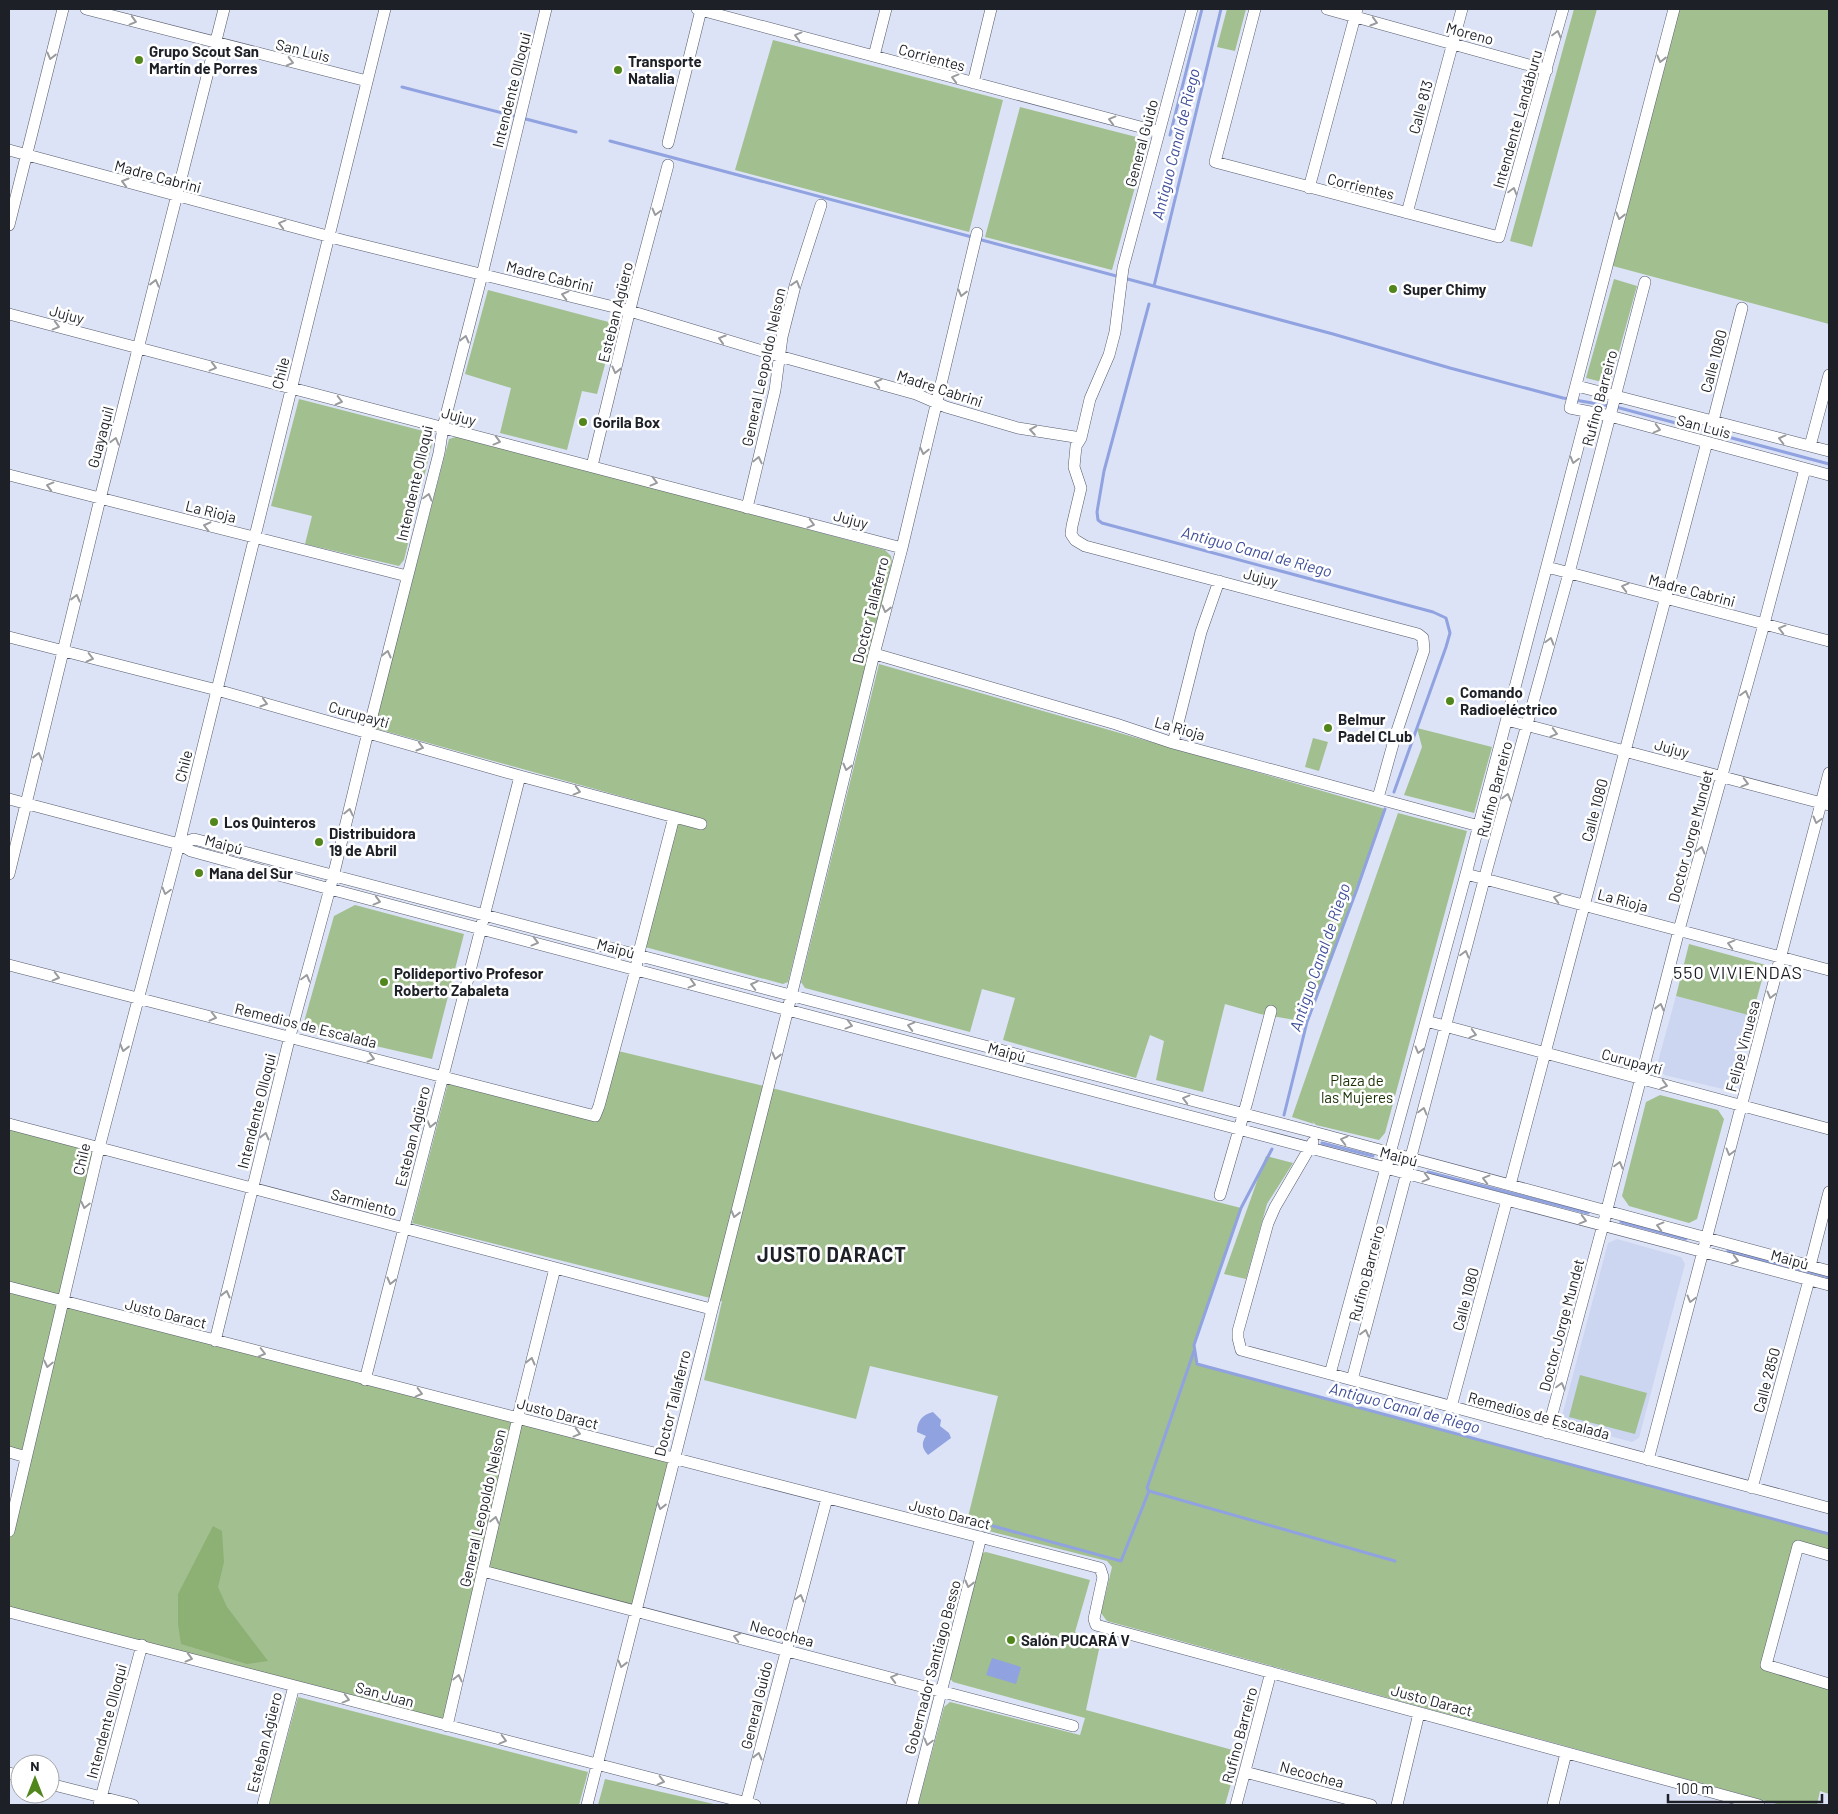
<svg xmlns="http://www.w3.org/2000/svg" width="1838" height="1814" viewBox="0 0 1838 1814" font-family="Barlow,sans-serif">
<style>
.built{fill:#cdd6f1}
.green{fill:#a2bf8f}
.forest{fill:#8db174}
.water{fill:#90a2e0}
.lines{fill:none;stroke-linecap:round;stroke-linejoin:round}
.stream{stroke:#90a2e0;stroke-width:3}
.minor-casing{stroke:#555a6b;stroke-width:12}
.minor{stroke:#fff;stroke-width:11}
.oneway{stroke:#999b9e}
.poi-dot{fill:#51861d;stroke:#fff;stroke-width:2}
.labels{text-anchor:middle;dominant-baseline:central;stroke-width:5;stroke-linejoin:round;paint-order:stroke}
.street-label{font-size:15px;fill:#1d2027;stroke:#fff}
.poi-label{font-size:15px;font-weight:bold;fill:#1d2027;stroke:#fff;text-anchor:start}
.park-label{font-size:15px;fill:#1a3104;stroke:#fff}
.water-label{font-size:16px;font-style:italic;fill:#3e4e99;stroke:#fff}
.quarter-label{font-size:18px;letter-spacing:1px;fill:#1d2027;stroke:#fff}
.district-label{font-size:20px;font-weight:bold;letter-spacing:1px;fill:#1d2027;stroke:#fff}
</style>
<rect width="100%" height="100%" fill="#dce3f6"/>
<path class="built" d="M1676,996l76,20 -18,68 -7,6 -63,-15 -7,-10z
M1617,1239l64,18 4,7 -46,174 -7,4 -64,-17 -6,-9 46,-173z"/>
<path class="green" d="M1227,9h19l-11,42 -18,-4z
M1574,9h23l-65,238 -22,-6z
M1679,9h150v315l-216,-58z
M773,40l230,60 -34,132 -234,-62z
M1020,107l128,33 -36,130 -127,-33z
M1614,279l23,7 -27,98 -24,-6z
M488,290l128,34 -19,70 -15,-3 -15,59 -67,-17 11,-45 -46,-14z
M299,399l132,34 2,7 -29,120 -5,6 -94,-22 7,-28 -41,-10z
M459,436l426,114 6,6 1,6 -104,420 -5,2 -138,-37 33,-135 -304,-84 75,-289z
M879,664l506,145 -78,213 -47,-8 -35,-10 -22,88 -47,-12 8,-39 -14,-6 -14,43 -133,-38 12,-42 -33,-9 -12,43 -165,-44 -4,-6z
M1417,728l75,19 -18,66 -70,-18 18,-48z
M1313,738l15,4 -9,29 -14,-4z
M1398,813l69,18 -82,302 -6,7 -63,-15 -4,-4 2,3 -22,-7z
M355,905l109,29 -32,125 -130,-30 32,-113z
M1689,944l77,21 -14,51 -76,-20z
M614,1050l154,37 473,121 -47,137 3,19 632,170v21l-31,-9 -32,119 63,19v110l-9,-3 -3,14h-36l-674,-184 -6,-8 11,-46 -5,-6 -138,-35 -1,-9 30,-121 -128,-30 -14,53 -152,-39 18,-79 -310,-78 36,-140 147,33z
M1660,1095l58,15 6,9 -27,100 -8,4 -60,-17 -7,-10 24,-94z
M9,1124l90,24 -36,153 610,158 -38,151 -152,-39 -36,155 -438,-114v-80l17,-75 -17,-5z
M1266,1156l27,7 -26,41 -21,75 -22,-5z
M1580,1375l67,18 -12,41 -66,-17z
M986,1552l104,28 -15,52 26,8 -15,70 154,42 -15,53h-307l26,-98 6,-5 130,33 5,-17 -132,-36 -4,-5 33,-124z
M298,1697l290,75 -9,33h-310z
M605,1779l113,26h-120z"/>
<path class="forest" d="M213,1526l9,5 2,31 -6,25 9,20 41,54 -21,3 -66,-20 -3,-20v-30z"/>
<path class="water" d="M933,1412l8,8 -1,6 9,7 2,5 -23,17c-6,-6 -7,-12 -2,-19l-9,-4c0,-11 5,-17 16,-20z
M992,1658l29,9 -5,17 -30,-9z"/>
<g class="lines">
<path class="stream" d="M402,87l174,45
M1170,135l32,-126
M610,141l362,96
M978,239l355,95 117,34 113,30 47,8
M1154,286l67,-277
M1149,304l-45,167 -7,41 1,8 4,3 331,89 13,6 4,15 -4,14 -52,145
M1616,407l213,57
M1284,1115l23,-93 50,-133 28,-80
M1322,1143l51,13
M1272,1149l-31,59 -47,137 3,19 632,170
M1428,1172l160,41
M1621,1222l65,17
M1728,1251l101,26
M1149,1491l246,70
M993,1526l128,35 28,-70 -2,-3 47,-137"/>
<defs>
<path id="minor" d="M86,9l281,72
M697,9l462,123
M1192,9l-69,259 -8,64 -6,23 -19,44 -9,39 -5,8 -2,21 7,21 -9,38 -1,8 4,6 10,6 333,88 5,4 1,12 -29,87 -17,61
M1255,9l-40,153 284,75 64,-228
M1327,9l220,61
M1674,9l-104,399 40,8 219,59
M874,56l12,-47
M973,83l18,-74
M668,143l33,-133
M9,150l333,90 288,71 149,45 137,38 30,13 72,21 63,10
M1309,188l48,-179
M1407,213l55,-204
M9,225l54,-216
M9,314l893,234
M1577,386l252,65
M1713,421l29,-113
M1810,446l19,-71
M592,466l41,-169 35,-132
M9,475l398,101
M747,508l28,-118 7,-53 13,-51 26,-81
M1547,567l282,74
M9,637l208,53 303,86 181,48
M875,654l241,70 57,19 306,83
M1507,720l322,85
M1173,743l28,-111 18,-51
M9,799l170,45 12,7 139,38 1499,396
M179,844l15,-5 1123,294 512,138
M9,874l91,-375 124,-490
M1466,874l363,96
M9,965l586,151 4,-10 37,-137 2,-13 36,-139
M1426,1021l403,108
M9,1124l702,185
M1313,1142l-38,65 -7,16 -30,108v7l3,12 588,158
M1510,1185l197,-743
M1220,1195l27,-93 24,-91
M1810,1266l19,-74
M9,1287l1091,281 3,9 -9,42 2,6 663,180
M215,1341l75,-305 43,-159 35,-145 71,-279 4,-26 39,-152 64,-266
M1330,1374l136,-500 121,-461
M365,1380l155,-604
M1352,1380l136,-515 81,-292 76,-291
M1451,1407l56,-207
M1547,1433l56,-208 76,-295 85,-306 41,-155
M9,1452l17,5
M1648,1460l181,-687
M1752,1488l57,-208
M9,1531l90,-383 80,-304 206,-835
M1829,1555l-31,-9 -32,119 63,19
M483,1571l590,155
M9,1612l746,193
M447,1726l74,-322 34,-136
M1245,1772l126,33
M9,1773l11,3
M50,1784l83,21
M746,1803l81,-305
M99,1805l43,-160
M263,1805l31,-119
M587,1805l201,-796 85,-351 29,-110 75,-315
M912,1805l69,-268
M1236,1805l35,-133
M1397,1805l22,-92
M1553,1805l13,-52"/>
</defs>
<use href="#minor" class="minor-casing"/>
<use href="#minor" class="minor"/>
</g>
<defs><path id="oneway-chevron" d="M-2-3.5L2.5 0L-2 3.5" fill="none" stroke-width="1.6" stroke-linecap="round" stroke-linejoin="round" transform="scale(1.25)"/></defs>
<g class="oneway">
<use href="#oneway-chevron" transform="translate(133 21) rotate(15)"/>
<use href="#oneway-chevron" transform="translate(1374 22) rotate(16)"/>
<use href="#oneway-chevron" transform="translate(1557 34) rotate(-75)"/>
<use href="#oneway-chevron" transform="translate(798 36) rotate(-165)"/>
<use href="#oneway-chevron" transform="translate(51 56) rotate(104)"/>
<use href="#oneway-chevron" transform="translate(1661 59) rotate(104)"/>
<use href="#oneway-chevron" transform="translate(290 62) rotate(14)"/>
<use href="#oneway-chevron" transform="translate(955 78) rotate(-165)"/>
<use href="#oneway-chevron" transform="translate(1112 120) rotate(-165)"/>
<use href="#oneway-chevron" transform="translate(125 182) rotate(-164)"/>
<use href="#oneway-chevron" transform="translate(1513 191) rotate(-74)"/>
<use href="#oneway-chevron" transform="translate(656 212) rotate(105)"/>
<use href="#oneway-chevron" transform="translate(1620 216) rotate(104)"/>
<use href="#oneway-chevron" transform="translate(282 224) rotate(-165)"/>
<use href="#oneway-chevron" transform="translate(155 283) rotate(-76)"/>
<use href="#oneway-chevron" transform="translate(796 284) rotate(-73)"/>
<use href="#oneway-chevron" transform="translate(962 293) rotate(104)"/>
<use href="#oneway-chevron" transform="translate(565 295) rotate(-166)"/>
<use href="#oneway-chevron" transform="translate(56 326) rotate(15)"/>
<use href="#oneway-chevron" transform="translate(465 339) rotate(-76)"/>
<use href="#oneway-chevron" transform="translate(722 339) rotate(-163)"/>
<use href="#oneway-chevron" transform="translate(213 367) rotate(15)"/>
<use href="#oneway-chevron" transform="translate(616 370) rotate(104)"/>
<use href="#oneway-chevron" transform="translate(878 383) rotate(-165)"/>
<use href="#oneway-chevron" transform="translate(339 401) rotate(14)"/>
<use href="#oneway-chevron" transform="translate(1657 429) rotate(15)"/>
<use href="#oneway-chevron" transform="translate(1033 430) rotate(-171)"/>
<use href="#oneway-chevron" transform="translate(1782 439) rotate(-166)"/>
<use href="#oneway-chevron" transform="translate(115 441) rotate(-75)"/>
<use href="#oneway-chevron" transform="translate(497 441) rotate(15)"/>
<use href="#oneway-chevron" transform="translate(924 451) rotate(103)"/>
<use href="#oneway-chevron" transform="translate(758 460) rotate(-77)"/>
<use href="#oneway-chevron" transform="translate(1574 460) rotate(105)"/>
<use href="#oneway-chevron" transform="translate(654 482) rotate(15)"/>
<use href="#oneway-chevron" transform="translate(50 486) rotate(-165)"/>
<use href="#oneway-chevron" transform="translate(428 497) rotate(-75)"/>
<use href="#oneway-chevron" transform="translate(811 524) rotate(15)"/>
<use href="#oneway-chevron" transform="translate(207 526) rotate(-166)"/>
<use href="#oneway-chevron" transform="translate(1625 587) rotate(-165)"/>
<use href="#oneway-chevron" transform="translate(76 598) rotate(-76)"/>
<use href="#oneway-chevron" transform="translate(886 609) rotate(104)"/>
<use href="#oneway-chevron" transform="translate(1782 629) rotate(-165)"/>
<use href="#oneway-chevron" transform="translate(1550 641) rotate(-74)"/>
<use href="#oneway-chevron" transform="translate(387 654) rotate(-76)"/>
<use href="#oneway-chevron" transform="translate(90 658) rotate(14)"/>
<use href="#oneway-chevron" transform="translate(1745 694) rotate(-74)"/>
<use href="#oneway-chevron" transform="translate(264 703) rotate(16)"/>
<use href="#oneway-chevron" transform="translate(1554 733) rotate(15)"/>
<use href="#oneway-chevron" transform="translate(420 747) rotate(16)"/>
<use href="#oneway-chevron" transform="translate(38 756) rotate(-76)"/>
<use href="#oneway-chevron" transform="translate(847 767) rotate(104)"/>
<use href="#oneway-chevron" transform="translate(1745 783) rotate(15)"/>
<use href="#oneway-chevron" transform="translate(577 791) rotate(15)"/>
<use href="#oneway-chevron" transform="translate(1507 797) rotate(-75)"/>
<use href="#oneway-chevron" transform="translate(349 812) rotate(-77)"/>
<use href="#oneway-chevron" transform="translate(1817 820) rotate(105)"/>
<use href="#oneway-chevron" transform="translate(1701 850) rotate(-75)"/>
<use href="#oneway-chevron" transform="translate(166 891) rotate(105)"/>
<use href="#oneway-chevron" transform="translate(1557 898) rotate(-165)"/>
<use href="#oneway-chevron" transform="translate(377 901) rotate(15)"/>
<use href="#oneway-chevron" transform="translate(535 942) rotate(15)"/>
<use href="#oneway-chevron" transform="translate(1731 944) rotate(-165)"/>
<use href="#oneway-chevron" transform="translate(1465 954) rotate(-75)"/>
<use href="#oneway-chevron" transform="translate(56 977) rotate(14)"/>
<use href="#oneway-chevron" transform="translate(306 978) rotate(-75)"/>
<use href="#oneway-chevron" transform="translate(692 984) rotate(15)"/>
<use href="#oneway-chevron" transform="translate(754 985) rotate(-166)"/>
<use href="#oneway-chevron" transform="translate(1771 995) rotate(105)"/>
<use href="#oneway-chevron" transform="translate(1660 1007) rotate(-76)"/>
<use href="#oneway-chevron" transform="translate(213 1017) rotate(14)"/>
<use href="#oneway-chevron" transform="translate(849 1025) rotate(15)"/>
<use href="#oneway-chevron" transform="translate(911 1026) rotate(-165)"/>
<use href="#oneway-chevron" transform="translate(1473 1034) rotate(15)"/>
<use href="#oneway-chevron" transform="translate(124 1048) rotate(104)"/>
<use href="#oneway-chevron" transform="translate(1419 1050) rotate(105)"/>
<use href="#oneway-chevron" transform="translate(776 1056) rotate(104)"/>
<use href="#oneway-chevron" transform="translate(371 1058) rotate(15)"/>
<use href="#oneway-chevron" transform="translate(1664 1085) rotate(15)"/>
<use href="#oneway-chevron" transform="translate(1186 1099) rotate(-165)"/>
<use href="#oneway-chevron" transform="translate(1423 1111) rotate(-75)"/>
<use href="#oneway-chevron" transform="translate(431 1124) rotate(104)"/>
<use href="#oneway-chevron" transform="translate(265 1136) rotate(-76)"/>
<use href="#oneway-chevron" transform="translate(1344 1140) rotate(-165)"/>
<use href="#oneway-chevron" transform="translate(1730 1152) rotate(105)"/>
<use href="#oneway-chevron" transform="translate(1619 1165) rotate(-75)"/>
<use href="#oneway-chevron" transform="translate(1426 1178) rotate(15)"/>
<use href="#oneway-chevron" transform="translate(1486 1179) rotate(-165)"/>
<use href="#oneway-chevron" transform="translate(85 1205) rotate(103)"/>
<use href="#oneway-chevron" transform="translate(735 1214) rotate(104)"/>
<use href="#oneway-chevron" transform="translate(1583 1220) rotate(15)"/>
<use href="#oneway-chevron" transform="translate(1660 1226) rotate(-165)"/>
<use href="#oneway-chevron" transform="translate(1735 1260) rotate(15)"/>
<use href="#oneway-chevron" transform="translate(391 1281) rotate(104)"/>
<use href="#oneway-chevron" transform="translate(226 1294) rotate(-76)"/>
<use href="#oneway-chevron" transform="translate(1691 1299) rotate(105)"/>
<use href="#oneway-chevron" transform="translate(1365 1333) rotate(-75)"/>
<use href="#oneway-chevron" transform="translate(262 1353) rotate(14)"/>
<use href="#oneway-chevron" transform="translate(531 1361) rotate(-76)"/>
<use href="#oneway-chevron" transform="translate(48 1364) rotate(103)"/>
<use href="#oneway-chevron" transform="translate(1561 1386) rotate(-75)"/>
<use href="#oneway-chevron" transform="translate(419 1393) rotate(14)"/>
<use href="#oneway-chevron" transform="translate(577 1433) rotate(15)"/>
<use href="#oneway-chevron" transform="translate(661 1506) rotate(104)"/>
<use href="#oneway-chevron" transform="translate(495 1520) rotate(-77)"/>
<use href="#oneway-chevron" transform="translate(969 1584) rotate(104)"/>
<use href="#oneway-chevron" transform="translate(800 1598) rotate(-75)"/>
<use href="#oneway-chevron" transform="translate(737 1637) rotate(-165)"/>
<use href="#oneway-chevron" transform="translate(189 1658) rotate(15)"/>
<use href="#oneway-chevron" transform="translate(622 1664) rotate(104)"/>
<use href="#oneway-chevron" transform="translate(458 1678) rotate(-77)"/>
<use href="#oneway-chevron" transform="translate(894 1678) rotate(-165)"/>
<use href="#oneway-chevron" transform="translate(346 1699) rotate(15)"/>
<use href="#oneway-chevron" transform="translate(503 1740) rotate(15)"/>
<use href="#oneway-chevron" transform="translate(928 1742) rotate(105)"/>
<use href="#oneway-chevron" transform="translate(758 1756) rotate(-76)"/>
<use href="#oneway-chevron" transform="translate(661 1781) rotate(14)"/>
</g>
<g class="poi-dot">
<circle cx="139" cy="60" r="5"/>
<circle cx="618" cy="70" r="5"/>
<circle cx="1393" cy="289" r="5"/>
<circle cx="583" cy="422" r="5"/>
<circle cx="1450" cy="701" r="5"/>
<circle cx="1328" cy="728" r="5"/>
<circle cx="214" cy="822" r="5"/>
<circle cx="319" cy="842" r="5"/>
<circle cx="199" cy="873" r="5"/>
<circle cx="384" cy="982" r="5"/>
<circle cx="1011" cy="1640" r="5"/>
</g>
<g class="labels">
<g class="street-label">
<text transform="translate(1470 33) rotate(15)">Moreno</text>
<text transform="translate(303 50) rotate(14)">San Luis</text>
<text transform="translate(932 57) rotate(15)">Corrientes</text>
<text transform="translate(511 90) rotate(-76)">Intendente Olloqui</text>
<text transform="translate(1420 107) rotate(-75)">Calle 813</text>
<text transform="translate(1517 119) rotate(-74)">Intendente Landáburu</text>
<text transform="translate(1141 143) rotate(-75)">General Guido</text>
<text transform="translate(158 176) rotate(15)">Madre Cabrini</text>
<text transform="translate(1361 186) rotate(14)">Corrientes</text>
<text transform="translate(550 276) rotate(14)">Madre Cabrini</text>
<text transform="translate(615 312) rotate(-76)">Esteban Agüero</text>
<text transform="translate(67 314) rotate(15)">Jujuy</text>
<text transform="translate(1713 361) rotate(-75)">Calle 1080</text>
<text transform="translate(763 367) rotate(-78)">General Leopoldo Nelson</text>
<text transform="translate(280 373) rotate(-76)">Chile</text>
<text transform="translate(940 388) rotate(18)">Madre Cabrini</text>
<text transform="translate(1599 398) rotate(-75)">Rufino Barreiro</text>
<text transform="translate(459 416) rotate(15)">Jujuy</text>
<text transform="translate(1704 426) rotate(15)">San Luis</text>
<text transform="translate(100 437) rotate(-75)">Guayaquil</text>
<text transform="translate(414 483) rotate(-77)">Intendente Olloqui</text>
<text transform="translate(211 511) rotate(14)">La Rioja</text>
<text transform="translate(851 519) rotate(15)">Jujuy</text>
<text transform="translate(1261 577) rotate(15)">Jujuy</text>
<text transform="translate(1692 590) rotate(15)">Madre Cabrini</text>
<text transform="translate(870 610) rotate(-76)">Doctor Tallaferro</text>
<text transform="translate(359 714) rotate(16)">Curupaytí</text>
<text transform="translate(1180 728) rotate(16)">La Rioja</text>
<text transform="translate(1672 748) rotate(15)">Jujuy</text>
<text transform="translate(183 766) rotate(-76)">Chile</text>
<text transform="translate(1494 789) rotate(-75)">Rufino Barreiro</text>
<text transform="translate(1594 810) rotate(-75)">Calle 1080</text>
<text transform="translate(1690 836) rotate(-75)">Doctor Jorge Mundet</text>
<text transform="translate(224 844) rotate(15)">Maipú</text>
<text transform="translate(1623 900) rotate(15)">La Rioja</text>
<text transform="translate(616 948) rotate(15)">Maipú</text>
<text transform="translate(306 1025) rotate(14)">Remedios de Escalada</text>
<text transform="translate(1742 1046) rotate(-75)">Felipe Vinuesa</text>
<text transform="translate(1007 1052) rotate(15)">Maipú</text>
<text transform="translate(1632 1061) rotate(15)">Curupaytí</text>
<text transform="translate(256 1111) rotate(-76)">Intendente Olloqui</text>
<text transform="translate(412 1136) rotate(-76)">Esteban Agüero</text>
<text transform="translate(1399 1156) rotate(15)">Maipú</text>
<text transform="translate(81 1159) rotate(-77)">Chile</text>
<text transform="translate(364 1202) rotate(15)">Sarmiento</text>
<text transform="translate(1790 1259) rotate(15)">Maipú</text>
<text transform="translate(1366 1273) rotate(-75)">Rufino Barreiro</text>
<text transform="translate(1465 1299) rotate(-75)">Calle 1080</text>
<text transform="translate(166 1313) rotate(14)">Justo Daract</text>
<text transform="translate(1561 1325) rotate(-75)">Doctor Jorge Mundet</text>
<text transform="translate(1766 1380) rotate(-75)">Calle 2850</text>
<text transform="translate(672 1403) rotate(-76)">Doctor Tallaferro</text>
<text transform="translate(558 1413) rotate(15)">Justo Daract</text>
<text transform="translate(1539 1415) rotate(15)">Remedios de Escalada</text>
<text transform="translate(482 1508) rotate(-77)">General Leopoldo Nelson</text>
<text transform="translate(950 1514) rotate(14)">Justo Daract</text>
<text transform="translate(782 1633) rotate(15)">Necochea</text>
<text transform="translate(932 1667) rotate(-75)">Gobernador Santiago Besso</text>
<text transform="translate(385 1694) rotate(15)">San Juan</text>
<text transform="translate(1432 1700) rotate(15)">Justo Daract</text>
<text transform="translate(756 1705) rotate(-76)">General Guido</text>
<text transform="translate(106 1721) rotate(-75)">Intendente Olloqui</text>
<text transform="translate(1239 1735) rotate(-75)">Rufino Barreiro</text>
<text transform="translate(264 1742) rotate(-76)">Esteban Agüero</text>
<text transform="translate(1312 1774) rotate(15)">Necochea</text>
</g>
<g class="poi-label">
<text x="149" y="51">Grupo Scout San<tspan x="149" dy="17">Martín de Porres</tspan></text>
<text x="628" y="61">Transporte<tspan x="628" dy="17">Natalia</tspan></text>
<text x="1403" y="289">Super Chimy</text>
<text x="593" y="422">Gorila Box</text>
<text x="1460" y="692">Comando<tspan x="1460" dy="17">Radioeléctrico</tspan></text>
<text x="1338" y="719">Belmur<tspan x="1338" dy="17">Padel CLub</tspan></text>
<text x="224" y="822">Los Quinteros</text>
<text x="329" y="833">Distribuidora<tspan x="329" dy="17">19 de Abril</tspan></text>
<text x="209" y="873">Mana del Sur</text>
<text x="394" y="973">Polideportivo Profesor<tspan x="394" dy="17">Roberto Zabaleta</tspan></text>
<text x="1021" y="1640">Salón PUCARÁ V</text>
</g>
<g class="park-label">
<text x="1357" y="1080">Plaza de<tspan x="1357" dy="17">las Mujeres</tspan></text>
</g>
<g class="water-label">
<text transform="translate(1175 144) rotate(-76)">Antiguo Canal de Riego</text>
<text transform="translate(1257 551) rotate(15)">Antiguo Canal de Riego</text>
<text transform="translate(1319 957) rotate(-71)">Antiguo Canal de Riego</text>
<text transform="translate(1405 1407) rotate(15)">Antiguo Canal de Riego</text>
</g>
<g class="quarter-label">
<text x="1738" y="972">550 VIVIENDAS</text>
</g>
<g class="district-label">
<text x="832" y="1254">JUSTO DARACT</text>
</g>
</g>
<rect width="1838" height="1814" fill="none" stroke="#1d2027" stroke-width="20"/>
<g transform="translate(35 1779)"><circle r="24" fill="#ffffff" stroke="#a5a6a9"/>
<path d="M0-4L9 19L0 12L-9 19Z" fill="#51861d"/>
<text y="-8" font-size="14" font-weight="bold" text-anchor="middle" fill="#1d2027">N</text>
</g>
<path d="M1668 1794v8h154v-8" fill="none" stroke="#1d2027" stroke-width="2.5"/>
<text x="1676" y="1794" font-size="15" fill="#1d2027" stroke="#ffffff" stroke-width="4" paint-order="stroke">100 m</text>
</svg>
